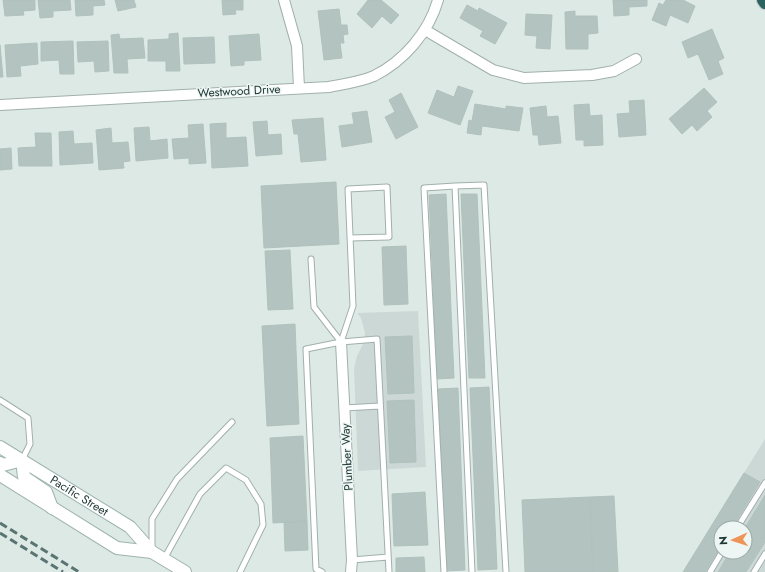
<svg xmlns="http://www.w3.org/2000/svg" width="765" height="572" viewBox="0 0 765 572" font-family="Jost,sans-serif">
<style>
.built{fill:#ccd8d5;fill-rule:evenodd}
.building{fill:#b3c3bf;stroke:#b0c2bd}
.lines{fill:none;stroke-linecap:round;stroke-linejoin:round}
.service-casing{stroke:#a1b0ad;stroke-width:7}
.minor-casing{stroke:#a1b0ad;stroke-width:12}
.secondary-casing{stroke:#9db4af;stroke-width:14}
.motorway-casing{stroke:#bcc3c2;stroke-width:14}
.service{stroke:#fff;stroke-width:5}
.minor{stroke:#fff;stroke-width:10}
.secondary{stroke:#fff;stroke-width:12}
.motorway{stroke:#2c6360;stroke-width:12}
.rail{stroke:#597471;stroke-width:3;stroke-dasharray:8 4;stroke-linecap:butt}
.labels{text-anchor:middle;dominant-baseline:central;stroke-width:3;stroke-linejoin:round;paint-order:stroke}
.street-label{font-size:12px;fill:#203835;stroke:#edf6f3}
</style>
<rect width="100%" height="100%" fill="#dde9e5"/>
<path class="built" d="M418,311l8,156 -68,4 -4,-103 3,-12 7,-14 1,-9 -4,-15 -4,-5z
M765,439v133h-82zM721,528h24v24h-24z"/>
<path class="building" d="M3,0h32v10l-12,1 1,4 -19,1z
M38,0h32l1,10 -18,1v6l-13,1z
M75,0h29l1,5 -12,1v9l-17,1z
M115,0h19l2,7 -18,4z
M222,0h21v10h-8l1,4 -13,1z
M368,0h13l18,15 -8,9 -9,-8 -10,12 -15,-14z
M613,0h34v6l-18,1v8l-15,1z
M666,0h17l12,6 -7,17 -18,-8 -4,11 -14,-6 7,-17 4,2z
M467,5l11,6 1,-3 28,15 -12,21 -15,-8 3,-5 -23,-13z
M339,9l2,16h6l1,9 -5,1 1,8h-4l2,15 -18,2 -6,-49z
M575,11v5h22l1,17 -10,1v15h-22l-1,-37z
M526,14l26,1 -2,34 -14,-1 1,-12 -12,-1z
M712,29l12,29 -6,3 5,13 -14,6 -11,-26 -10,4 -6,-16z
M178,33l2,38h-14v-10h-18v-21l21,-1v-5z
M119,34l1,5 23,-1 2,20 -18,1 1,14h-14l-3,-38z
M259,34l2,26 -17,1v4l-13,1 -2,-30z
M214,37l1,26 -31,1 -1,-26z
M73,41l1,33h-14l-1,-14 -18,1v-19z
M108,41l1,30 -14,1 -1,-11 -16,1 -1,-20z
M37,43l1,21 -18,2 1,10 -14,1 -2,-32z
M0,45l3,32h-3z
M458,86l15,5 -13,34 -32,-12 9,-23 17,7z
M704,88l13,14 -10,9 5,6 -15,14 -5,-6 -10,9 -13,-15z
M401,93l17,34 -22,12 -11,-22 10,-5 -6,-12z
M644,100l2,35 -27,2 -2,-23 13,-1 -1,-12z
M475,104l31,5v-3l17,2 -4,23 -37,-5 -1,9 -14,-2 2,-13 3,1z
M589,104l1,12 12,-1 1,30 -19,1v-6h-8l-2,-35z
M546,106l1,11 11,-1 3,27 -22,2 -1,-10h-5l-3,-27z
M367,111l5,31 -30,5 -3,-21 15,-2 -2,-11z
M323,118l3,42 -25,2 -3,-28h-4l-2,-14z
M267,121l1,14 13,-1 1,20 -26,2 -3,-34z
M226,123v15l20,-1 2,29 -36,2 -2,-44z
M203,124l3,39 -17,1v-6l-15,1 -2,-20 17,-1 -1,-13z
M149,127l1,14 17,-2 1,19 -32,3 -2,-33z
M111,128l1,15 16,-1 2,19 -7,1 1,6 -25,2 -3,-40z
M73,131l1,13 18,-1 1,20 -33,2 -1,-33z
M35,133h16l1,33h-33l-1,-18 18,-1z
M11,148l1,21 -12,1v-21z
M336,182l3,62 -75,4 -3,-62z
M446,194l8,184 -17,1 -8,-184z
M461,194h16l8,184h-16z
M406,246l2,58 -24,1 -2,-58z
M290,250l3,59 -25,1 -3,-59z
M295,324l4,100 -32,2 -5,-100z
M412,336l2,57 -26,1 -3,-57z
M489,387l8,182 -19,1 -8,-182z
M458,388l7,182 -19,1 -8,-182z
M414,400l2,62 -26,1 -3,-62z
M303,436l4,85 -34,2 -3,-85z
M744,473l16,9 -28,46h-11v18l-16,26h-22z
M425,492l3,53 -34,1 -2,-52z
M765,495v47l-19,30h-28l12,-20h15v-24z
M614,496l4,76h-25l-3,-75z
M590,497l3,75h-68l-3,-72z
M307,521l1,29 -23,1 -1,-29z
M424,557l1,15h-29v-14z"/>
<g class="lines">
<defs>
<path id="service" d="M455,186l29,-1 22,387
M311,259l3,48 27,35
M341,342l12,-36 -5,-117 39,-2 2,50 -39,1
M0,400l28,18 2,26 -8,16
M344,408l36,-2
M737,528l28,-45
M152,549v-30l25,-40 55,-57
M164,559l36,-65 26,-26 20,12 15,24 2,21 -23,47
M352,560l36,-3
M322,572l-6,-3 -10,-220 35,-7 36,-3 12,233
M444,572l-20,-384 31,-2 17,386
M710,572l12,-20
M754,572l11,-18"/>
<path id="minor" d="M284,0l13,46 2,42
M425,30l68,40 31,8 68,-3 22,-4 22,-12
M0,105l329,-18c15,-3 31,-5 45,-11 30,-15 55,-44 64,-76
M341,342l11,218 -1,12"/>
<g id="secondary">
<path id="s1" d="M0,447l130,80 22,25 33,20"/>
<path d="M22,460l2,17 22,15 6,16"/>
<path d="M0,463l3,2 19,-5"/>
<path d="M0,475l117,73 35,4"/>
</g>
<path id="motorway" d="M763,0l2,3"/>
</defs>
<use href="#service" class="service-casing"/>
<use href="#minor" class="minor-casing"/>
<use href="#secondary" class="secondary-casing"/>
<use href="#motorway" class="motorway-casing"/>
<use href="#service" class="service"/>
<use href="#minor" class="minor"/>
<use href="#secondary" class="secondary"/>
<use href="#motorway" class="motorway"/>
<path class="rail" d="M0,523l79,49
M0,533l63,39"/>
</g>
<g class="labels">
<g class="street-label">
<text transform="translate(239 91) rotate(-3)">Westwood Drive</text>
<text transform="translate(347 457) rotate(-93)">Plumber Way</text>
<text stroke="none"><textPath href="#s1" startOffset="93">Pacific Street</textPath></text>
</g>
</g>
<g transform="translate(733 540) rotate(267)"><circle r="19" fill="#edf6f3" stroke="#9baaa7"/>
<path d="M0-3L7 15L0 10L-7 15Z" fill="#ee9456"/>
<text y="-6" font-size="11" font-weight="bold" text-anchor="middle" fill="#203835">N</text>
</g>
</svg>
